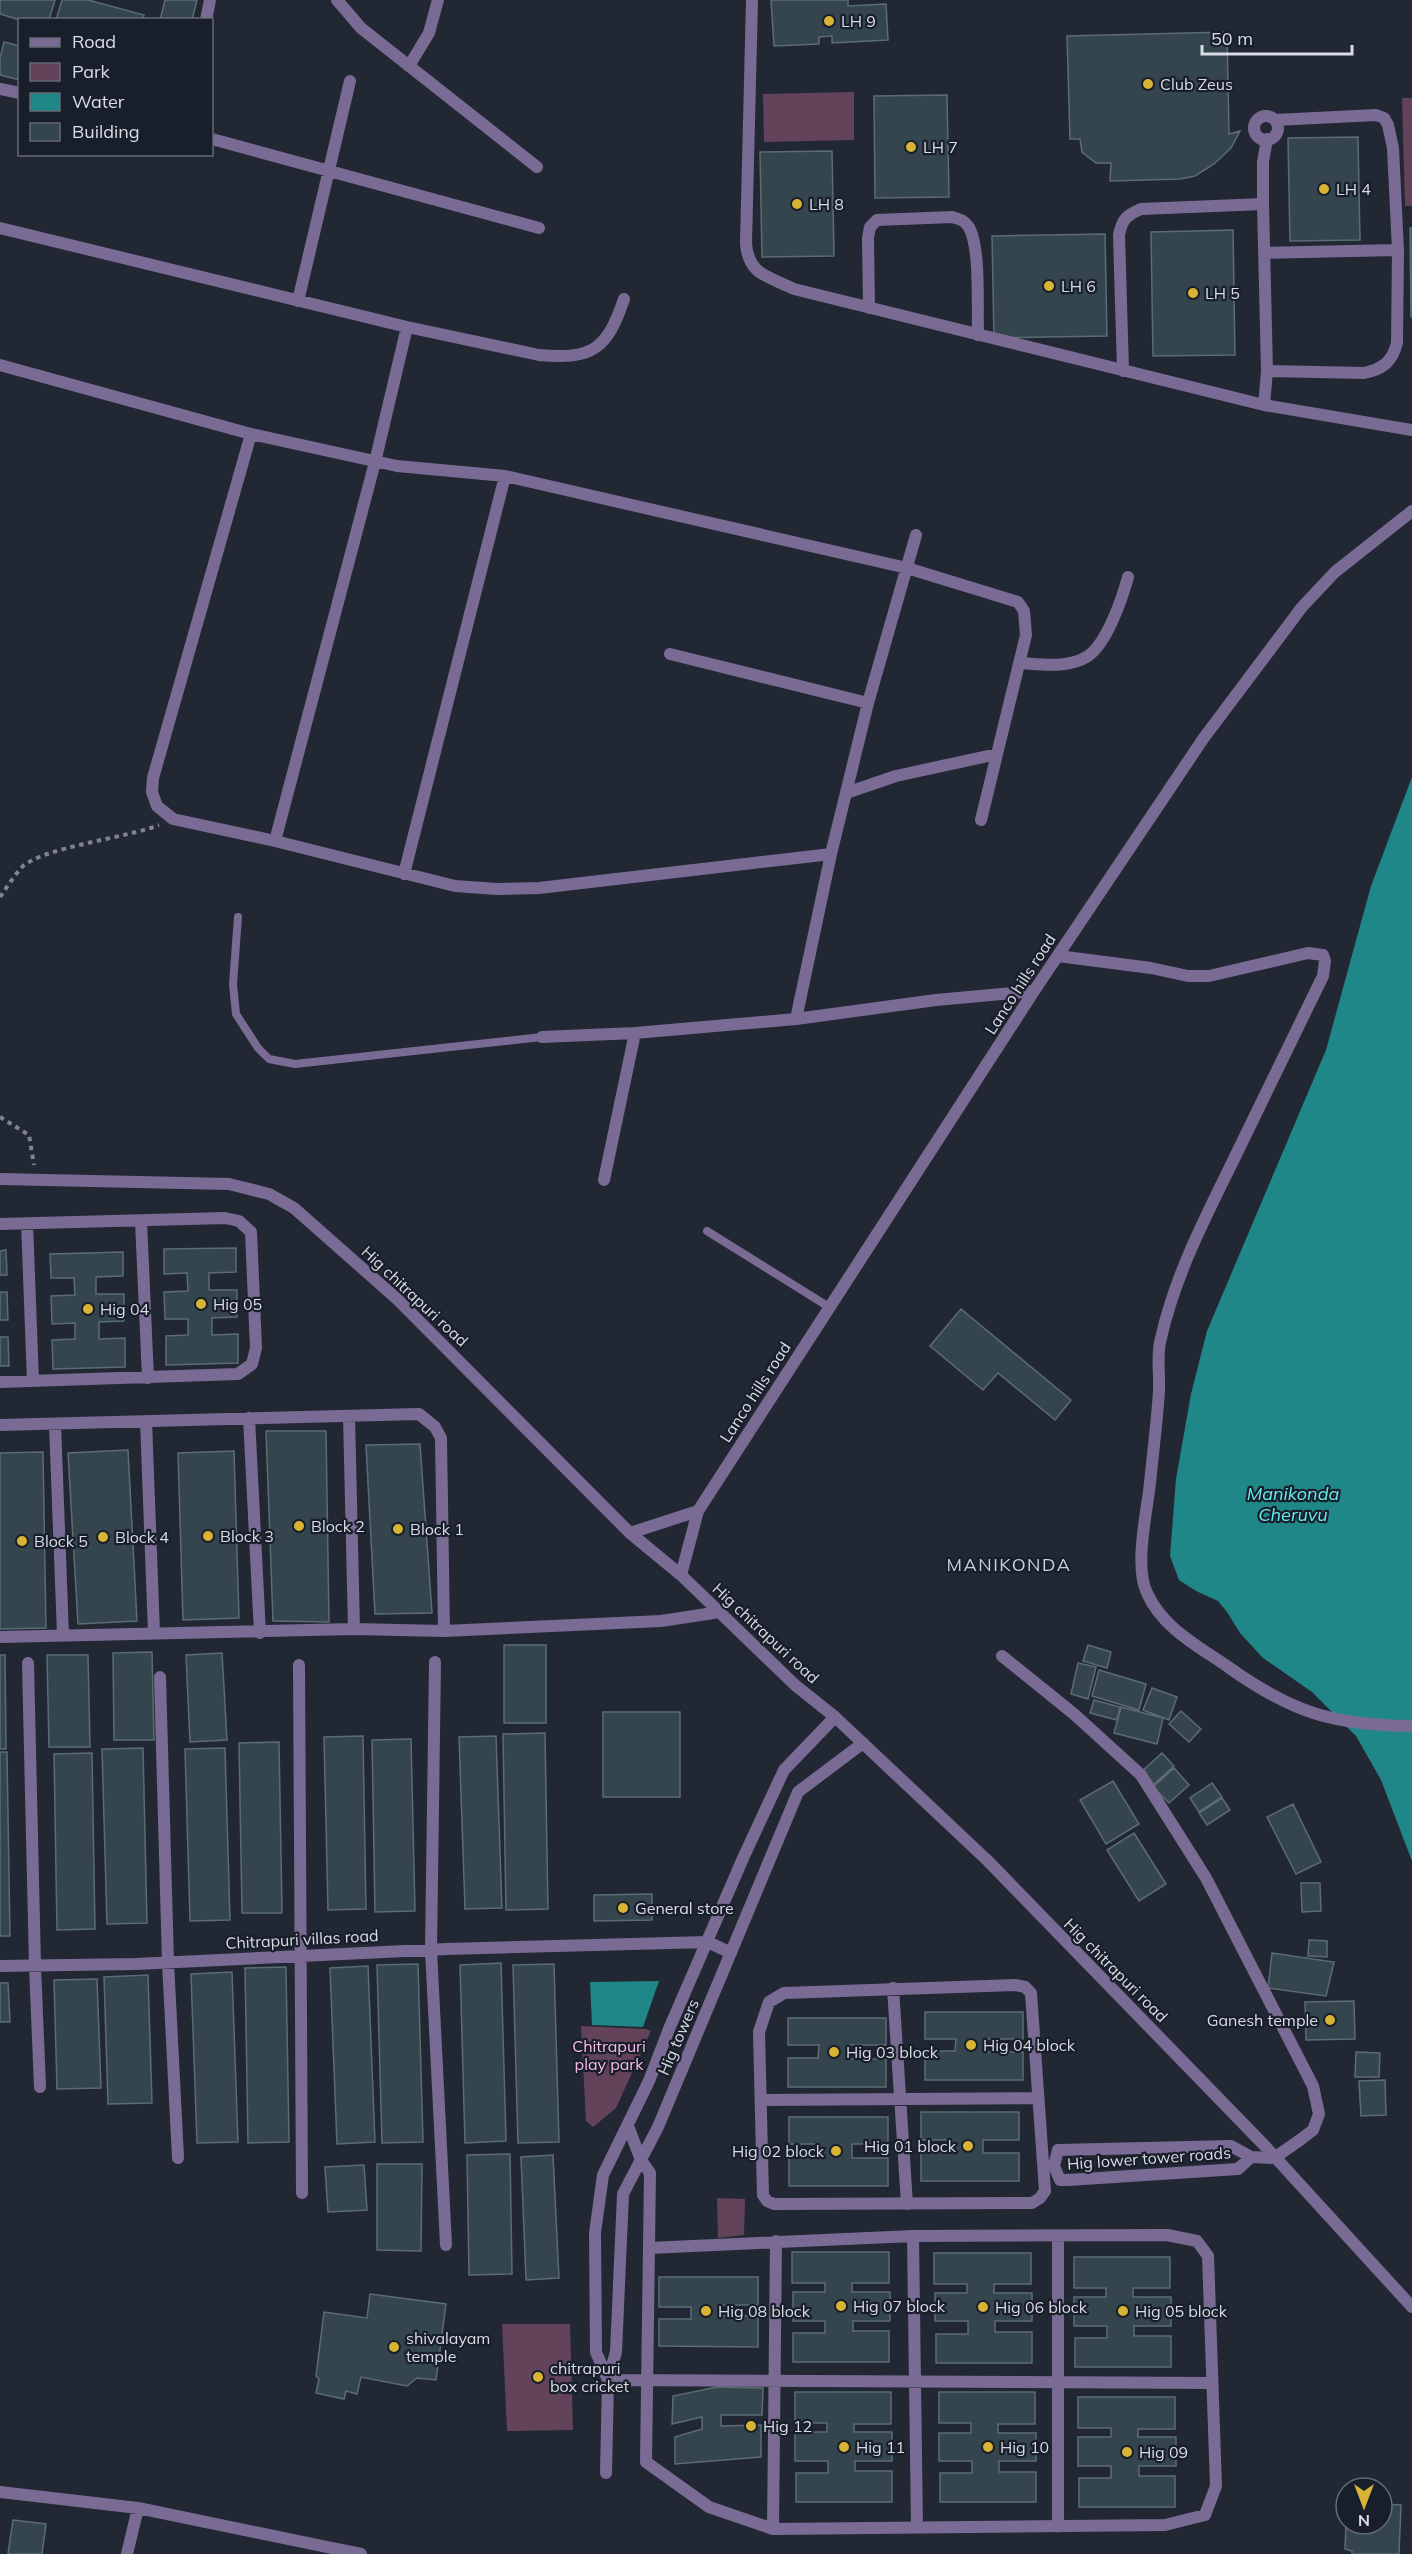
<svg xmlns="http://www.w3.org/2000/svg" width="1412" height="2554" viewBox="0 0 1412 2554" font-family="Mulish,sans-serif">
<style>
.green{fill:#62435a}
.water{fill:#208788}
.building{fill:#35454d;stroke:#5b6c75;stroke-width:1.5}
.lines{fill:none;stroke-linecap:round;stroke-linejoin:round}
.path{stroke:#80848f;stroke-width:4;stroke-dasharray:4.5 4.5;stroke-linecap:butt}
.service{stroke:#7a6b95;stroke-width:8}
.minor{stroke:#7a6b95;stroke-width:12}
.tertiary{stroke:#7a6b95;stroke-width:12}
.poi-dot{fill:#d8b434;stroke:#181e2a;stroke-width:2}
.labels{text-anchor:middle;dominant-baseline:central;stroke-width:4.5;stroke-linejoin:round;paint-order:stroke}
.poi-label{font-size:16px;fill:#d8dce5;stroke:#181e2a;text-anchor:start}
.street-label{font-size:16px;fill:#d8dce5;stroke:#181e2a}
.park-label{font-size:16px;fill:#fabbea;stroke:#181e2a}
.water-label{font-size:18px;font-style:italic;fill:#64edef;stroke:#181e2a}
.neighbourhood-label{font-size:18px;letter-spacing:1.5px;fill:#c9d0e1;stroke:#181e2a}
</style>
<rect width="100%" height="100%" fill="#222734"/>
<path class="green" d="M854,92v48l-90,2 -1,-48z
M1402,98h10v108h-7z
M581,2026l65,3 5,2 -35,77 -23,19 -7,-6z
M717,2198l28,1 -1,36 -26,3z
M502,2324h68l3,106 -66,1z"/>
<path class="water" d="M1412,777v1084l-31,-81 -25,-44 -44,-44 -49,-34 -23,-25 -13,-21 -9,-11 -22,-10 -17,-11 -9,-24 6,-77 15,-85 16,-63 119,-281 45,-164z
M659,1981l-16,46 -51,-2 -2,-43z"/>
<path class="building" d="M0,0h55l-6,20h-29l-20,-6z
M62,0h26l56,15 -1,5h-87z
M165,0h32l-5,20h-32z
M771,0h77v6l38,-2 2,36 -56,3v-7l-13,1v7l-45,2z
M1227,32l2,102 11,-3 -9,17 -17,16 -19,12 -15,3 -70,2 1,-18h-15l-14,-11 -2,-13h-10l-3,-103z
M4,42l16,4v34l-20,-5v-17z
M947,95l2,102 -74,1 -1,-102z
M1358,137l2,103 -70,1 -2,-103z
M832,151l2,105 -72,1 -2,-105z
M1410,228h2v89h-1z
M1233,230l2,125 -82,1 -2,-124z
M1105,234l2,102 -113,2 -2,-102z
M236,1248v24l-27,1v17h28v27l-25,1v17l26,-1v29l-72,2v-29l22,-1v-16h-23l-1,-27 24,-1 -1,-18 -23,1v-25z
M6,1250l1,25h-7v-24z
M123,1252v24l-27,1v17h28v27l-25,1v17l26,-1v29l-72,2 -1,-29 23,-1v-16l-23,1 -1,-28 24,-1 -1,-17h-23l-1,-24z
M0,1292h7l1,28h-8z
M961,1309l110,91 -16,20 -57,-47 -15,17 -53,-44z
M0,1337h8l1,29h-9z
M266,1431h60l3,191 -56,-1z
M420,1444l12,169 -57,1 -9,-169z
M128,1450l9,171 -59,3 -10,-171z
M234,1451l5,167 -56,2 -5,-167z
M43,1452l3,176 -46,1v-176z
M504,1645h42v78h-42z
M1088,1645l23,7 -4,16 -24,-7z
M152,1652l2,88h-40l-1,-87z
M222,1653l5,87 -37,2 -4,-87z
M0,1655h5l1,94h-6z
M47,1655h41l2,92h-41z
M1078,1663l18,4 -8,32 -17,-5z
M1099,1670l47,14 -7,26 -47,-14z
M1152,1688l25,9 -8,23 -26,-10z
M1094,1700l26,7 -3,13 -27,-7z
M1121,1707l42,11 -6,26 -43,-11z
M1181,1711l20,18 -12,13 -20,-18z
M603,1712h77v85h-77z
M545,1733l3,176 -42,1 -3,-176z
M363,1736l3,173 -38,1 -4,-173z
M496,1736l6,172 -37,1 -6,-172z
M411,1739l4,172 -40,1 -3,-172z
M279,1742l3,171h-40l-3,-170z
M143,1748l4,175 -40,1 -5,-175z
M225,1748l5,172 -40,1 -5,-172z
M0,1752h7l3,184h-10z
M92,1753l3,176 -38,1 -3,-176z
M1162,1753l12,13 -21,19 -12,-13z
M1174,1768l15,17 -20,18 -16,-16z
M1113,1781l26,43 -33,20 -26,-44z
M1212,1783l10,14 -23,15 -9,-14z
M1222,1798l8,12 -23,15 -8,-12z
M1293,1804l28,58 -25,12 -29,-57z
M1134,1833l32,51 -27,17 -32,-51z
M1301,1883h19l1,28 -19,1z
M652,1894v26l-58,1v-26z
M1309,1940l18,1v16l-19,-1z
M1272,1953l62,9 -8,34 -58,-8z
M501,1963l5,178 -41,2 -5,-178z
M418,1964l5,178 -41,1 -5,-178z
M554,1964l5,178 -41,1 -5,-178z
M368,1966l7,176 -38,2 -7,-176z
M286,1967l3,175 -41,1 -3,-175z
M232,1972l6,170 -41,1 -6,-169z
M148,1975l4,128 -44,1 -4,-127z
M97,1979l4,109 -44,1 -3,-109z
M0,1983h8l2,39h-10z
M1354,2001l1,38 -49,1 -1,-38z
M925,2012h98v27h-36v13h36v28h-98v-29h30l1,-12h-31z
M788,2018h98v27h-36v14h36v28h-98v-29h30l1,-13h-31z
M1356,2052l24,1 -1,24h-24z
M1385,2080l1,35 -25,1 -2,-35z
M921,2112h98v28h-36v13h36v28h-98v-29h31v-12h-31z
M789,2117h99v27h-36v14h36v28h-99v-29h31v-13h-31z
M510,2154l2,120 -43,1 -2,-120z
M553,2155l6,123 -33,2 -5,-123z
M377,2164h45l-1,87 -44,-1z
M364,2165l3,45 -39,2 -3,-45z
M792,2252h97v31h-37v9h38v29h-37v10h36v31h-96v-29h32v-12h-32v-29h32v-9h-33z
M934,2253h97v31h-37v9h38v28h-37v11h37v31h-96v-29h32v-13h-33v-28h32v-9h-33z
M1074,2257h96v31h-37v9h38v29h-37v10h37v31h-96v-29h32v-12h-33v-29h32v-9h-32z
M659,2277h99v28h-36v11h36v31l-99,-1v-27h32v-12h-32z
M370,2294l76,10 -10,76 -19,-2 -10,8 -46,-9 -4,17 -11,-3 -2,8 -28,-6 3,-14 -3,-3 8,-64 43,6z
M717,2387l46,1 -1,27h-41v11l40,-1v32l-86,7v-27l27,-8v-12l-30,7 1,-28z
M795,2392h96v32h-37v8h38v29h-37v10h37v31h-96v-29h32v-12h-33v-29h32v-9h-32z
M939,2392h96v32h-37v9h38v28h-37v11h37v30h-96v-29h32v-12h-33v-28h32v-10h-32z
M1078,2397h97v32h-37v8h38v29h-37v10h36v31h-96v-29h32v-12h-33v-29h33v-9h-33z
M1382,2504l19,1 -2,49h-47v-3l-7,-2 1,-25h36z
M13,2520l33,4 -4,30h-34z"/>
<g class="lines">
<path class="path" d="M0,897c7,-10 14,-21 22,-30 21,-20 105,-29 137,-42
M0,1117l29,18 5,30"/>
<path class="service" d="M238,917l-5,67 3,30 22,34 11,11 26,5 247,-27
M707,1231l122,76"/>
<path class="minor" d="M337,0l24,28 176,139
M752,0l-6,243c2,32 22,33 48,46l470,116 148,25
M206,20l4,-20
M409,66l20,-33 9,-33
M0,89l20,4
M1254 128a12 12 0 1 1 24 0a12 12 0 1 1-24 0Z
M212,139l327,89
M1263,204v-42l4,-23
M0,228l407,99 132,28c54,5 68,-6 85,-56
M1264,253l134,-3
M298,301l52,-220
M869,308l-1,-70 2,-11 7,-7 75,-3c7,2 12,3 16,9 13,18 9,85 10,109
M0,365l251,69
M1123,371l-4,-136c3,-16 8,-20 22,-26l122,-5 4,167 -3,34
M1267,371l97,2c19,-4 28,-11 33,-30l1,-93 -5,-102 -5,-23 -4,-7 -8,-3 -101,5
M670,654l198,49
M1019,663c22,1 49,6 69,-7 19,-13 34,-57 40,-79
M846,793l50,-17 101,-22
M275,841l100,-379 32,-135
M831,854l-292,34 -42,1 -42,-3 -180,-45 -102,-22 -16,-13 -5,-14 1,-14 98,-344 146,32 108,10 402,92 111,34 6,9 2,24 -45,185
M404,874l101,-398
M1058,956l93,12 37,8h21l99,-23 15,2 2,6 -2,15c-31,63 -61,125 -91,187 -28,57 -57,113 -71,175 -5,17 -1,35 -2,53 -2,31 -6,61 -9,92 -3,29 -16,83 -3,110 16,36 53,54 84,76 64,45 104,56 181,57
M796,1019l35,-165 37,-151 48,-168
M542,1037l93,-4 161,-14 140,-19 98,-9
M604,1180l31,-147
M141,1221l7,157
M27,1223l6,158
M0,1224l225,-6 14,3 12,11 5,116 -4,16 -14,10 -238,8
M349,1416l5,213
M249,1418l11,215
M146,1421l8,212
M55,1424l8,211
M0,1425l419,-11 16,13 6,11 3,193
M0,1637l354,-8 90,2 217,-10 59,-9
M1002,1656l72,58 67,61 65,103 107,208 6,28 -6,16 -13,10 -26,18 -23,-1 -20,-11 -173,4 -4,16
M435,1662l-4,288 15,295
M28,1663l7,303 5,121
M299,1665l3,528
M160,1677l8,285 10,196
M0,1966l136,-2 311,-15 261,-7 23,11
M1015,1985l10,2 6,6 14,198 -5,7 -8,5 -258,1 -7,-3 -4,-6 -4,-163 10,-30 15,-9z
M893,1988l14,216
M761,2100l277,-2
M628,2126l13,34 9,13 -4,289 63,45 64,22 392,-4 40,-10 11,-29 -8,-230 -11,-15 -30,-6 -254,1 -264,12
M1054,2166l6,14h8l170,-11 13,-12
M913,2236l4,292
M1058,2237v290
M608,2380l8,-28 7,-158 35,-67 140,-335 65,-49
M608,2380l604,3
M606,2473l2,-93 -12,-28 -1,-119 8,-58 46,-94 20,-52 75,-173 40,-86 51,-53
M0,2492l138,16 223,46
M773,2529l3,-288
M127,2554l11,-46"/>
<path class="tertiary" d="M0,1179l229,5 40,10 25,14 103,91 233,234 51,42 114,110 40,32 153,144 276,284 148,162
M630,1533l68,-22
M681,1575l17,-64 336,-520 169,-252 99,-132 33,-35 77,-61"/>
</g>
<g class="poi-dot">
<circle cx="829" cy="21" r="6"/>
<circle cx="1148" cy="84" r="6"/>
<circle cx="911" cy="147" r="6"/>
<circle cx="1324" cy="189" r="6"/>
<circle cx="797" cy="204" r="6"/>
<circle cx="1049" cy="286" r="6"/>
<circle cx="1193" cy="293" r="6"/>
<circle cx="201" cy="1304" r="6"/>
<circle cx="88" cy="1309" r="6"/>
<circle cx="299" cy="1526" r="6"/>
<circle cx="398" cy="1529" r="6"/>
<circle cx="208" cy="1536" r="6"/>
<circle cx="103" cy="1537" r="6"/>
<circle cx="22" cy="1541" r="6"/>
<circle cx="623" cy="1908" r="6"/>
<circle cx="1330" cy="2020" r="6"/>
<circle cx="971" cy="2045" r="6"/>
<circle cx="834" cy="2052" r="6"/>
<circle cx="968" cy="2146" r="6"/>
<circle cx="836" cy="2151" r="6"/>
<circle cx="841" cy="2306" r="6"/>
<circle cx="983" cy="2307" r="6"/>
<circle cx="706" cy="2311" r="6"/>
<circle cx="1123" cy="2311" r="6"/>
<circle cx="394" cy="2347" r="6"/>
<circle cx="538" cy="2377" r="6"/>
<circle cx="751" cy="2426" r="6"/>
<circle cx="844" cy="2447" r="6"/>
<circle cx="988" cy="2447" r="6"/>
<circle cx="1127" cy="2452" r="6"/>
</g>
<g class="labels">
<g class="poi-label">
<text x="841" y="21">LH 9</text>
<text x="1160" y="84">Club Zeus</text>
<text x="923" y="147">LH 7</text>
<text x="1336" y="189">LH 4</text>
<text x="809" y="204">LH 8</text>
<text x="1061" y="286">LH 6</text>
<text x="1205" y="293">LH 5</text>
<text x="213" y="1304">Hig 05</text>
<text x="100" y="1309">Hig 04</text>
<text x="311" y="1526">Block 2</text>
<text x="410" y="1529">Block 1</text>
<text x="220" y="1536">Block 3</text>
<text x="115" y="1537">Block 4</text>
<text x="34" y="1541">Block 5</text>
<text x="635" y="1908">General store</text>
<text x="1318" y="2020" text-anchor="end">Ganesh temple</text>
<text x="983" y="2045">Hig 04 block</text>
<text x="846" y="2052">Hig 03 block</text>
<text x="956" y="2146" text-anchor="end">Hig 01 block</text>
<text x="824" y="2151" text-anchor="end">Hig 02 block</text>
<text x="853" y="2306">Hig 07 block</text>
<text x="995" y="2307">Hig 06 block</text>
<text x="718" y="2311">Hig 08 block</text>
<text x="1135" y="2311">Hig 05 block</text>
<text x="406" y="2338">shivalayam<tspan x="406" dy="18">temple</tspan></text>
<text x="550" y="2368">chitrapuri<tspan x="550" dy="18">box cricket</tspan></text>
<text x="763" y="2426">Hig 12</text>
<text x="856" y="2447">Hig 11</text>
<text x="1000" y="2447">Hig 10</text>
<text x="1139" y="2452">Hig 09</text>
</g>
<g class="street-label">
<text transform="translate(1020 984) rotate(-57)">Lanco hills road</text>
<text transform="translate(415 1296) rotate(43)">Hig chitrapuri road</text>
<text transform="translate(755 1392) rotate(-57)">Lanco hills road</text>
<text transform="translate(766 1633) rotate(43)">Hig chitrapuri road</text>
<text transform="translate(302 1939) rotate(-3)">Chitrapuri villas road</text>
<text transform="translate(1116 1970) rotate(45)">Hig chitrapuri road</text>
<text transform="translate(678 2037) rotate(-67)">Hig towers</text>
<text transform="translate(1149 2158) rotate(-4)">Hig lower tower roads</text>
</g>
<g class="park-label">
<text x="609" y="2046">Chitrapuri<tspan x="609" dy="18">play park</tspan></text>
</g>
<g class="water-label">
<text x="1293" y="1493">Manikonda<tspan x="1293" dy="21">Cheruvu</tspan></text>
</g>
<g class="neighbourhood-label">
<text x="1009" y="1564">MANIKONDA</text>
</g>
</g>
<rect x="18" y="18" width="195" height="138" fill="#181e2a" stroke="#656a75" stroke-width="1.5"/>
<rect x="30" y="38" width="30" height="9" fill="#7a6b95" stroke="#656a75" stroke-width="1.5"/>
<text x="72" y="48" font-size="18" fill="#d8dce5">Road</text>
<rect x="30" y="63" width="30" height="18" fill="#62435a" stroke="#656a75" stroke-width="1.5"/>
<text x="72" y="78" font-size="18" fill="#d8dce5">Park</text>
<rect x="30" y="93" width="30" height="18" fill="#208788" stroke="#656a75" stroke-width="1.5"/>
<text x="72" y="108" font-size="18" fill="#d8dce5">Water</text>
<rect x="30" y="123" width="30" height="18" fill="#35454d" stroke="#656a75" stroke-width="1.5"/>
<text x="72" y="138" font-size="18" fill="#d8dce5">Building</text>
<g transform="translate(1364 2506) rotate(180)"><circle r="28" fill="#181e2a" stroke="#656a75" stroke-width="1.5"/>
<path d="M0-4.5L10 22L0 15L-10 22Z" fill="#d8b434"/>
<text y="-9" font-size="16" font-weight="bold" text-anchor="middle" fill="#d8dce5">N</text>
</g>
<path d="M1202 45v9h150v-9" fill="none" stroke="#d8dce5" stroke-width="3"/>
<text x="1211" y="45" font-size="18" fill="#d8dce5" stroke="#181e2a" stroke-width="4.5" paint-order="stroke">50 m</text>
</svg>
